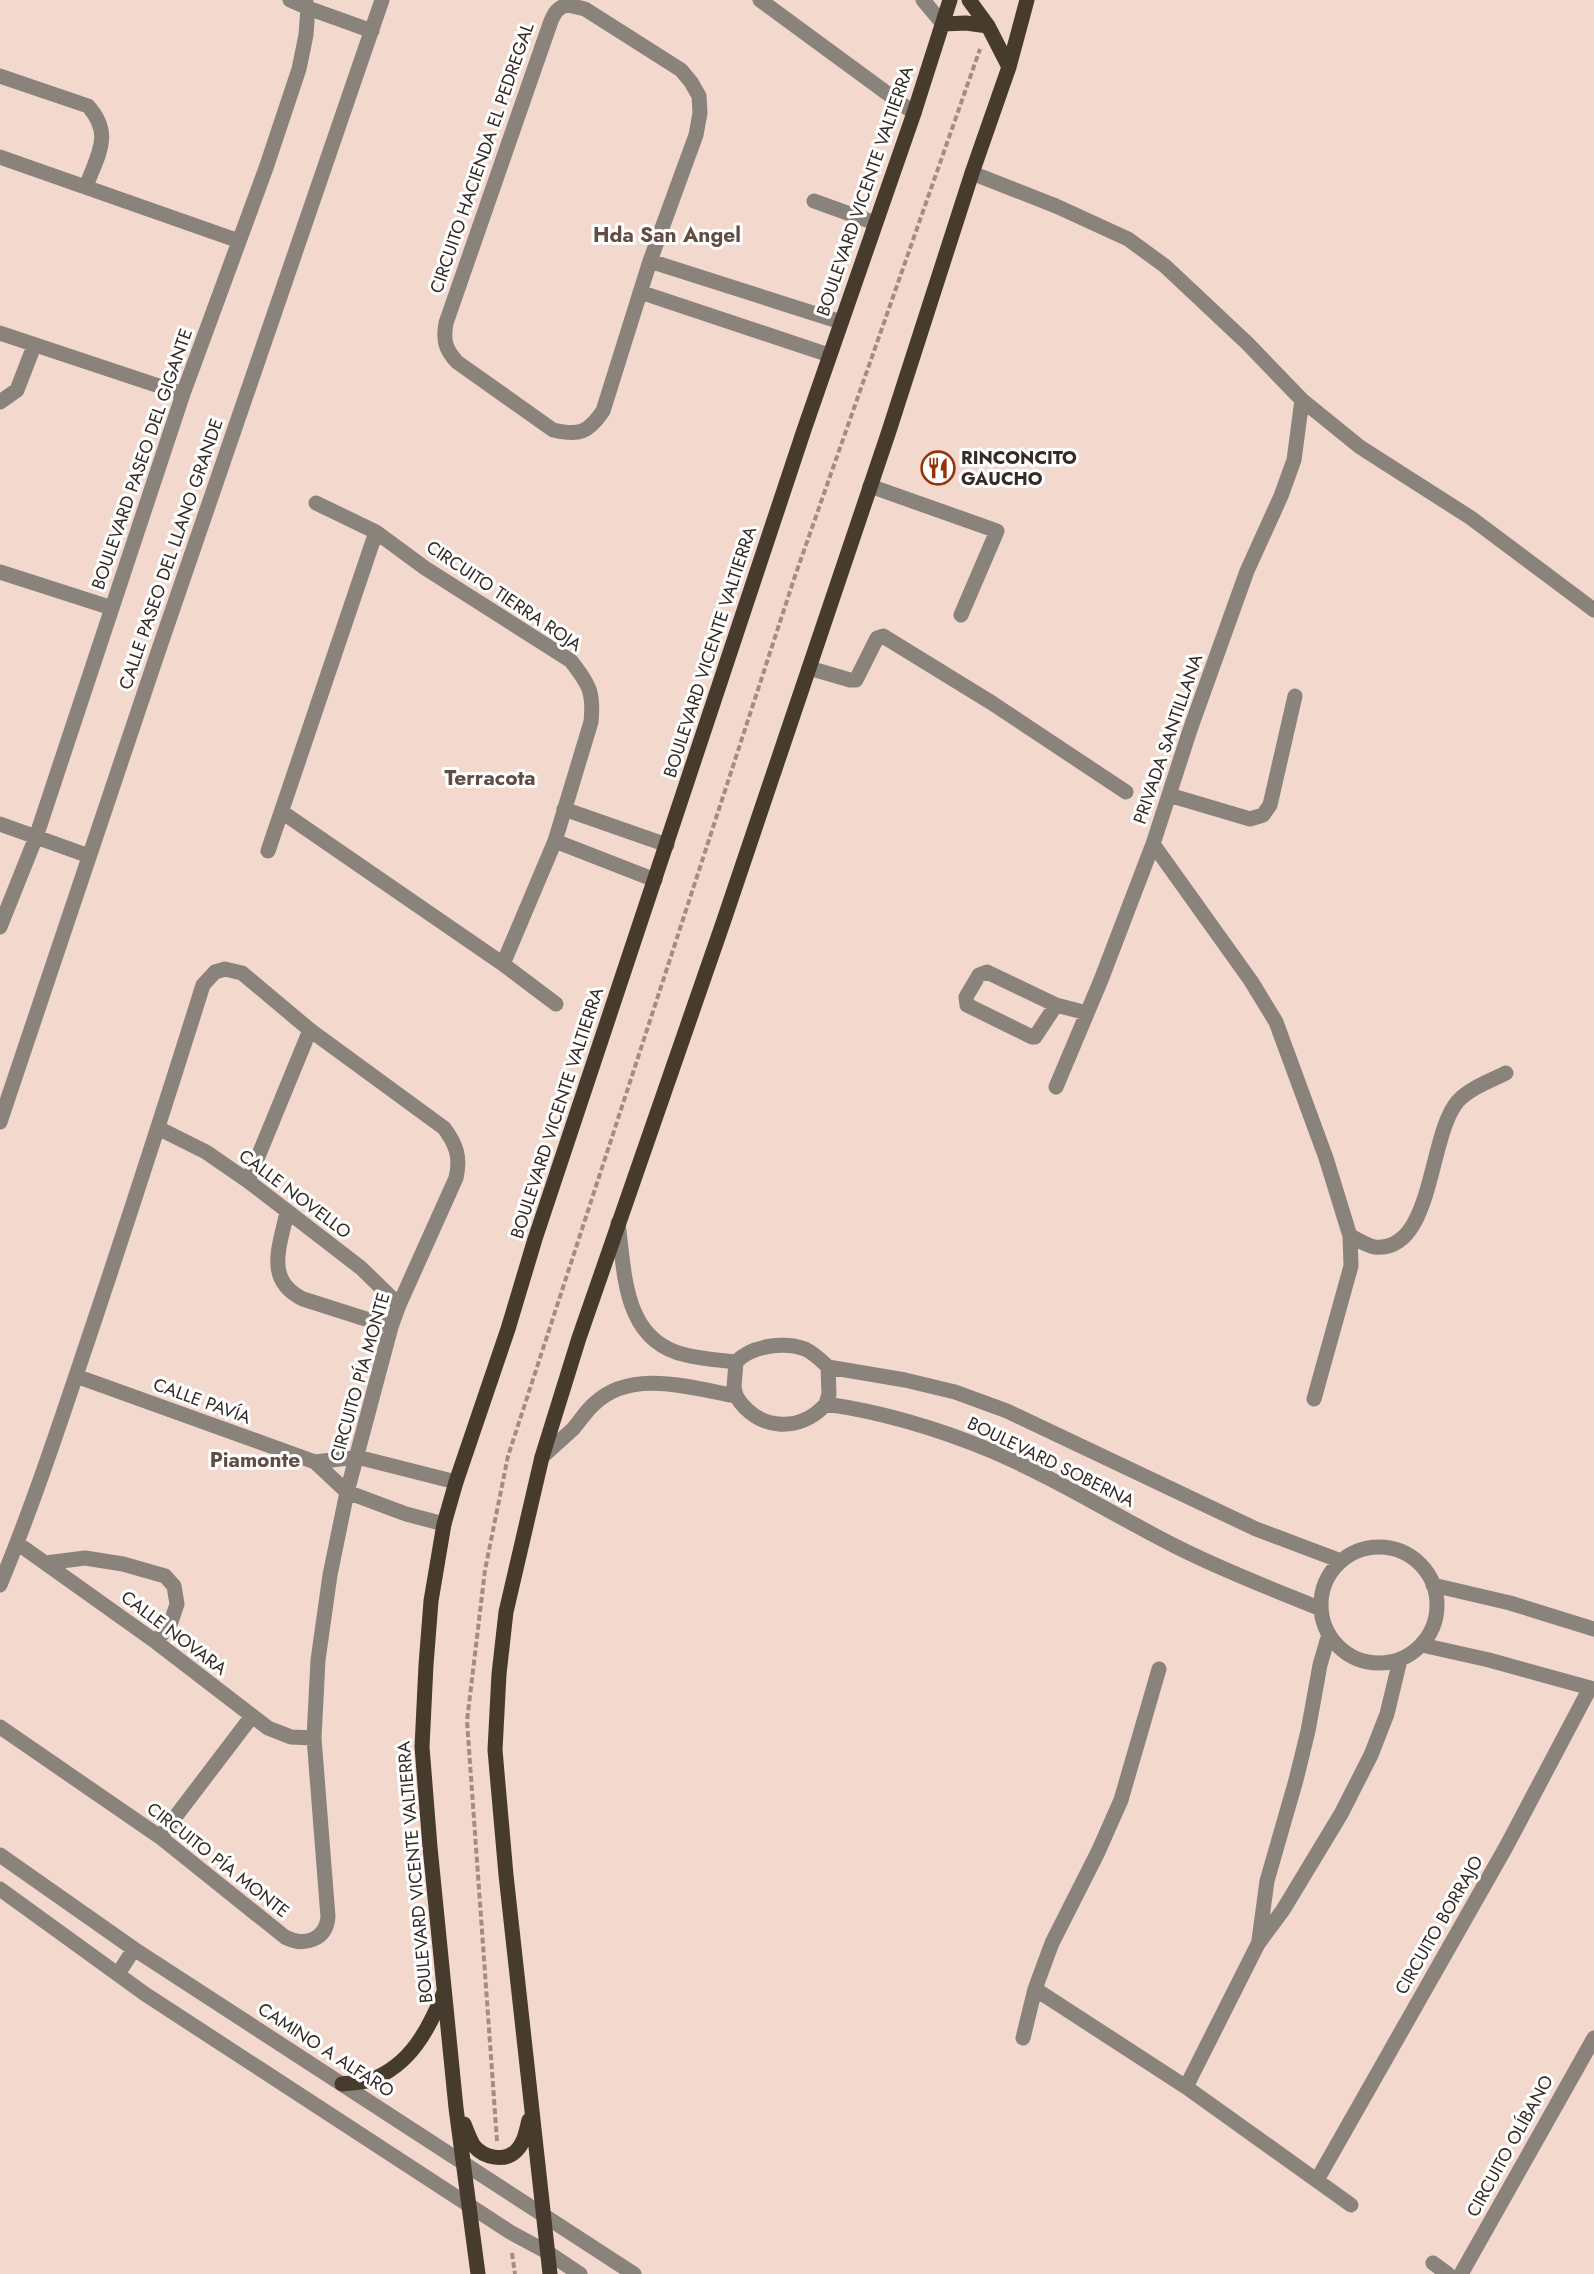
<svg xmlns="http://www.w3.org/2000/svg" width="1594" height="2274" viewBox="0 0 1594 2274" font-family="Jost,sans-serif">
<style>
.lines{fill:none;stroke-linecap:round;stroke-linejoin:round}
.path{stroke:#a08d85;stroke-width:4;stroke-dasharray:6 3;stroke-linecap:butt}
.minor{stroke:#8a837b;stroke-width:15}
.major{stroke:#463b2d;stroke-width:15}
.labels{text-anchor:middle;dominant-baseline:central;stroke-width:6;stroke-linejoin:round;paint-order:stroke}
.street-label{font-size:18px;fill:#342b27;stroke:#fff}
.poi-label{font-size:18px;font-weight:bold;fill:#342b27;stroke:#fff;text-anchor:start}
.quarter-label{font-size:21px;font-weight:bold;fill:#624d44;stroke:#fff}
</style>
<rect width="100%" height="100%" fill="#f2d8cd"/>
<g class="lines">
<path class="path" d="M497,2141l-30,-420 18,-151 23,-114 286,-877 186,-530
M512,2253l3,21"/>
<path class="minor" d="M290,0l18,8 64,23
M760,0l154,113
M923,0l20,24
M568,5l17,4 96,61 10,12 8,14 1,17 -4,22 -46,126 -47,150c-15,22 -24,25 -50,19l-96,-68c-12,-13 -14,-22 -11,-39l105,-302c4,-9 7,-14 17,-16z
M0,76l88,30c26,29 9,49 -2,81
M0,157l239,84
M972,173l84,33 72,33 37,27 82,77 55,57 58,47 111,71 123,92
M814,201l61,22
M650,261l191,61
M640,292l189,63
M0,333l183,61
M0,402l17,-12 17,-44
M870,486l127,45 -36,84
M316,503l60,29 49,36 146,93c18,24 23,30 20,61l-36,119 -52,123
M0,572l112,36
M809,668l41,12h6l21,-42 6,-2 109,67 134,89
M1169,795l81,24 13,-4 7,-10 25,-109
M564,809l103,36
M282,812l221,152 53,40
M0,824l89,32
M555,841l100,39
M1153,844l98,137 25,41 50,136 24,78 1,30 -37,133
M268,851l108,-319
M0,927l36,-90 147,-443 83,-226 33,-99 7,-34 2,-27 -3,-8
M1056,1005l-21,32h-3l-65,-32 -1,-8 13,-22 8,-3 69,33 31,8
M1056,1087l45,-107 52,-136 38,-117 56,-156 34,-75 13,-36 8,-60
M0,1122l158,-470 224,-652
M158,1128l48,24 42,29 113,87 38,37
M248,1181l62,-151
M287,1212c-7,34 -23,68 16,87l88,28
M618,1223c7,51 5,118 68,132 16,4 33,5 50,7 15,-16 48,-21 69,-13 9,4 16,11 23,18l77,13 50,12 52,19 249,118 85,32
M1350,1236c7,3 17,10 25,11 59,6 53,-112 83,-146 12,-13 32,-20 48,-28
M736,1362l-2,25 2,9
M76,1376l239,86 32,30 59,22 38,10
M826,1404l3,-10 -1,-27
M542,1457c10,-9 21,-19 31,-28 7,-8 13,-18 21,-25 37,-36 98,-16 142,-8 21,34 63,38 90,8 56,8 113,25 166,47 63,27 122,64 183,95 47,24 97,43 146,63
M315,1462l42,-5 99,25
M17,1543l139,99 112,86 23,9 23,1
M1321 1605a58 58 0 1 1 116 0a58 58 0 1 1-116 0Z
M46,1563l39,-5 38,6 42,12 9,10 3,18 -6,18 -15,20
M0,1585c36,-87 65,-177 95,-266 37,-111 73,-222 108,-334l12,-13 10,-3 17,4 68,57 134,98c12,16 17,29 12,50l-57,127 -8,22 -44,165 -17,83 -12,85 -4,78 14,179c-2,23 -24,30 -43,20l-125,-100 -160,-110
M1433,1585l77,18 84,26
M1422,1645l67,15 105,29
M160,1837l92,-121
M0,1855l134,94 500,325
M0,1889l145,105 365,238 37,20 33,22
M1259,1940l8,-59 29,-101 12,-49 12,-66 9,-31
M118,1974l16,-25
M1035,1989l151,98 165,118
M1023,2038l12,-49 17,-46 46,-91 23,-52 38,-131
M1186,2087l72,-143 25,-34 58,-96 30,-59 16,-41 13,-54
M1317,2180l189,-333 84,-159
M1433,2263l15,11
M1461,2274l133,-236"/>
<path class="major" d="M969,0l19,26 21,41
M943,24l23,-1 22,3
M342,2084c9,-1 20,-1 28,-4 40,-14 59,-51 74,-88
M464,2124c3,7 6,16 10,22 10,12 31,16 42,5 9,-9 10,-20 13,-31
M478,2274l-22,-166 -26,-261 -8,-100 4,-82 5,-64 13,-77 12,-42 52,-153 27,-90 269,-809 110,-317 36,-113
M550,2274l-44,-399 -11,-125 4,-76 7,-62 36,-155 37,-119 144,-415 166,-492 83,-258 37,-106 18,-67"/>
</g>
<defs>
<symbol id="restaurant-ring" viewBox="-11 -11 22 22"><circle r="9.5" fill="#fff" stroke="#993307" stroke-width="1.5"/><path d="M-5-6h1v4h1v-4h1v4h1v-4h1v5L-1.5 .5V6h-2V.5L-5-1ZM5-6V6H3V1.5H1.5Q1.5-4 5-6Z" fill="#993307"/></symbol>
</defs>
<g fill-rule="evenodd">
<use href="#restaurant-ring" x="919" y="449" width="38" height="38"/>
</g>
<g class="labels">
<g class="street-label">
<text transform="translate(482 158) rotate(-71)">CIRCUITO HACIENDA EL PEDREGAL</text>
<text transform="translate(865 191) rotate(-71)">BOULEVARD VICENTE VALTIERRA</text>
<text transform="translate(142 459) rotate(-71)">BOULEVARD PASEO DEL GIGANTE</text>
<text transform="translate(171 554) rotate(-71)">CALLE PASEO DEL LLANO GRANDE</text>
<text transform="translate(504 596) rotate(34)">CIRCUITO TIERRA ROJA</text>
<text transform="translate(710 652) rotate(-72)">BOULEVARD VICENTE VALTIERRA</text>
<text transform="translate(1168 739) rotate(-71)">PRIVADA SANTILLANA</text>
<text transform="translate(557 1113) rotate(-72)">BOULEVARD VICENTE VALTIERRA</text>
<text transform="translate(295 1194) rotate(37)">CALLE NOVELLO</text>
<text transform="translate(360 1377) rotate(-74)">CIRCUITO PÍA MONTE</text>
<text transform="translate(202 1401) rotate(20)">CALLE PAVÍA</text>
<text transform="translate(1051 1462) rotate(26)">BOULEVARD SOBERNA</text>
<text transform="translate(174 1633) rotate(37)">CALLE NOVARA</text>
<text transform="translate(218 1860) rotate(38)">CIRCUITO PÍA MONTE</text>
<text transform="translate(415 1872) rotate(-95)">BOULEVARD VICENTE VALTIERRA</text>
<text transform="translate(1439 1925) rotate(-60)">CIRCUITO BORRAJO</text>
<text transform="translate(326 2050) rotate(33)">CAMINO A ALFARO</text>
<text transform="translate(1510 2146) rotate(-61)">CIRCUITO OLÍBANO</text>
</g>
<g class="poi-label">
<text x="961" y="458">RINCONCITO<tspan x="961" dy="21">GAUCHO</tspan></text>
</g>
<g class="quarter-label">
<text x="667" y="235">Hda San Angel</text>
<text x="490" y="778">Terracota</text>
<text x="255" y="1460">Piamonte</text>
</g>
</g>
</svg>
